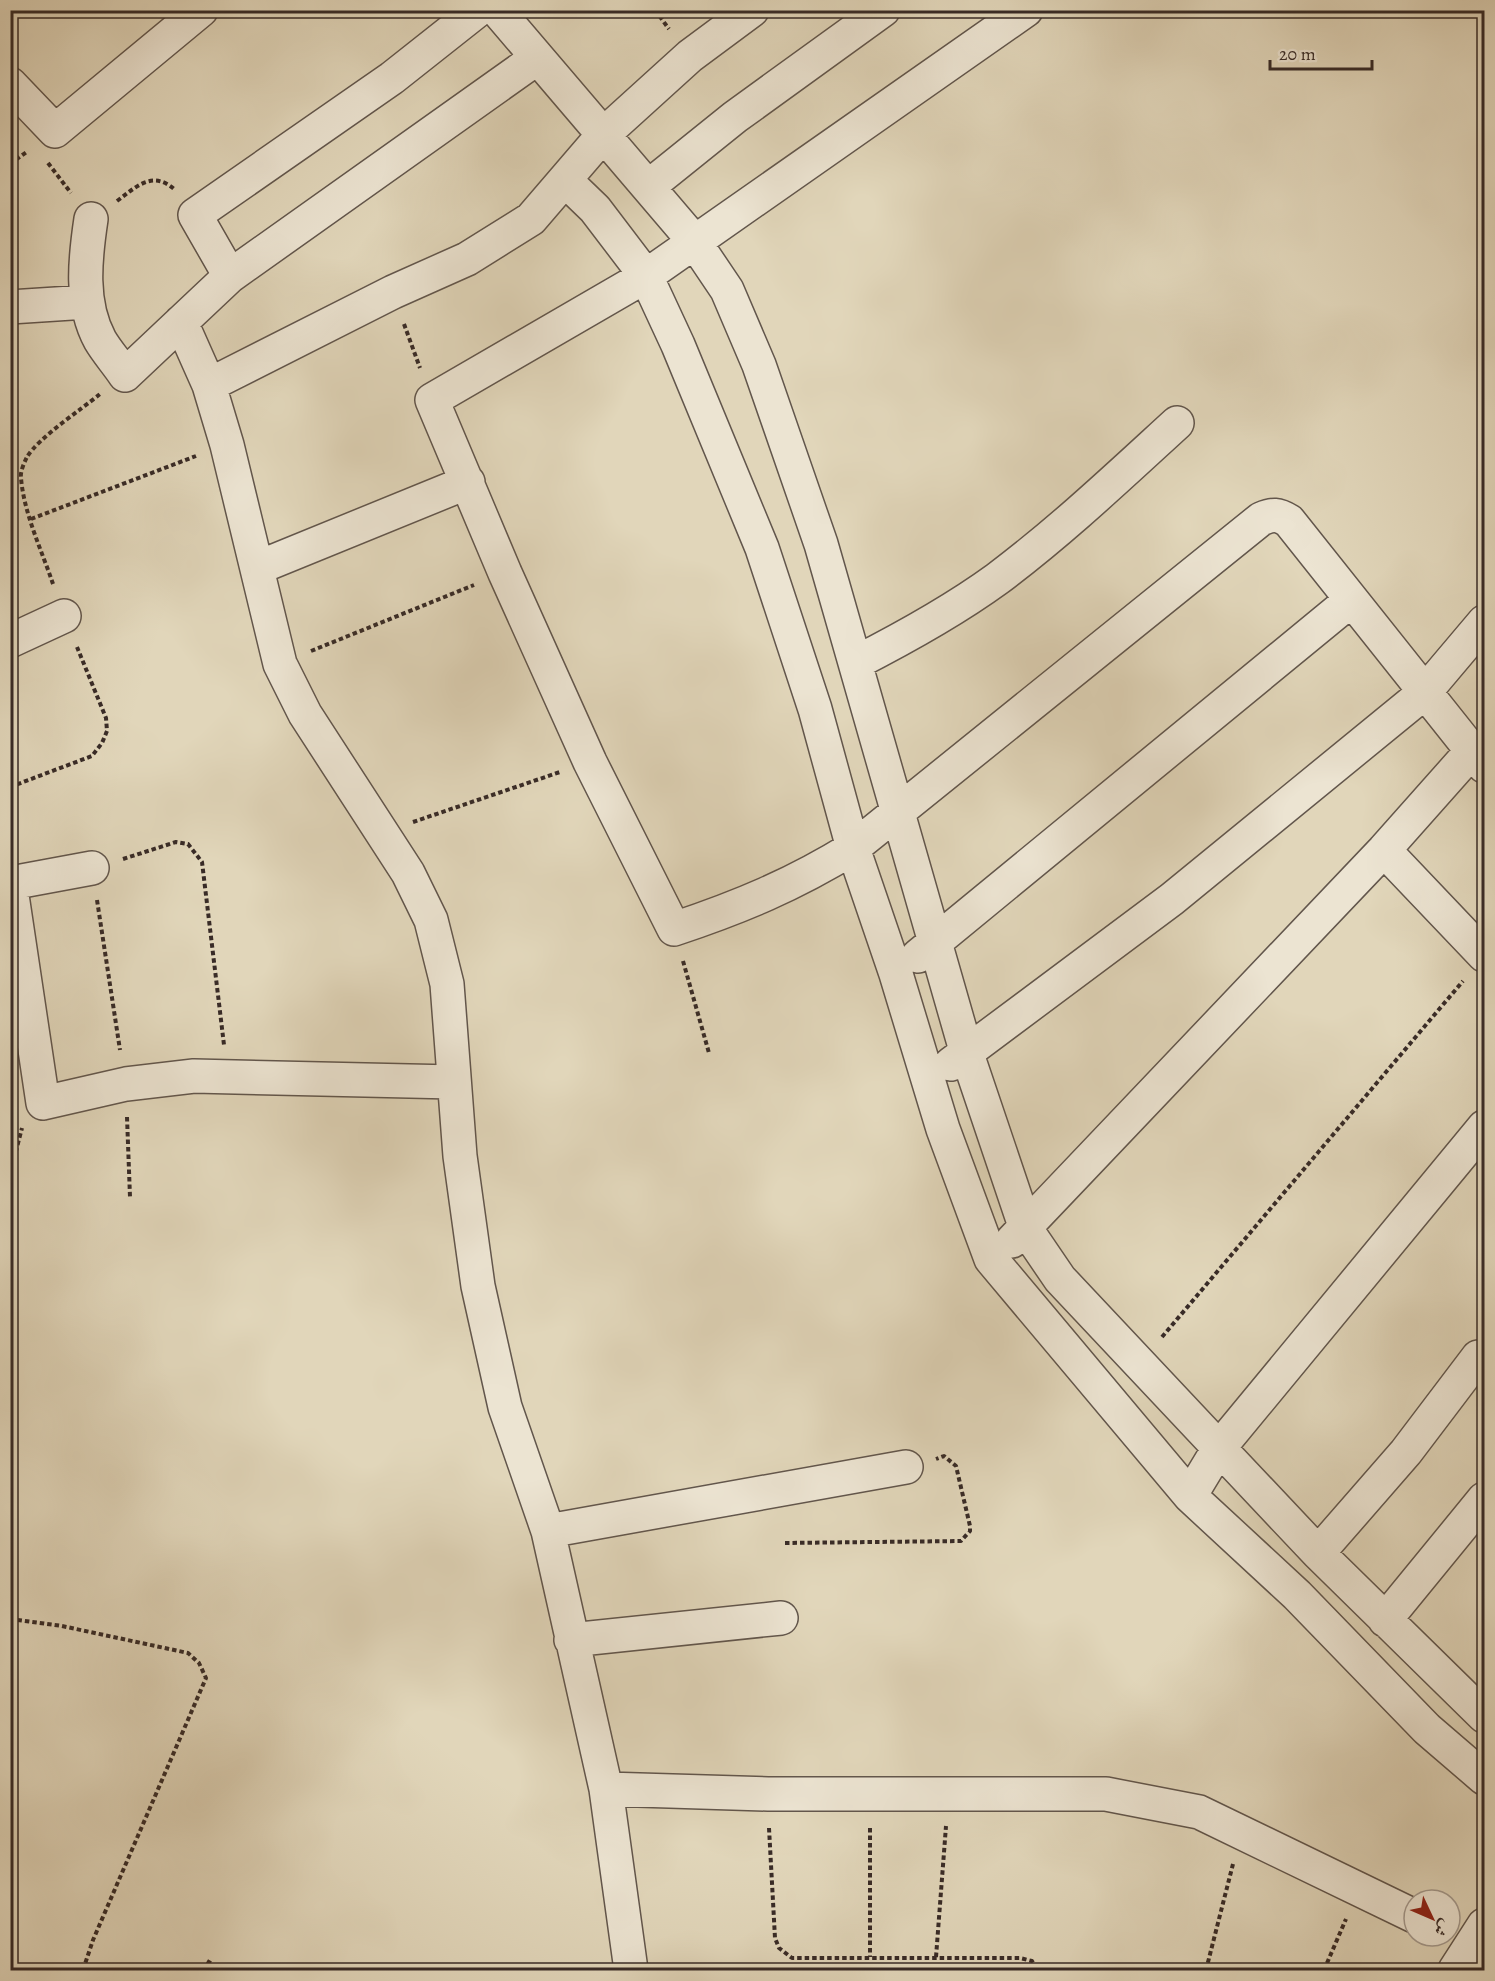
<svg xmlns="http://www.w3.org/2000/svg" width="1495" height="1981" viewBox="0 0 1495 1981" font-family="Alegreya,Amiri,serif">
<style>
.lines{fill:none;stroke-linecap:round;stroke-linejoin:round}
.minor-casing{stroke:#62564c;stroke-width:36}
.path{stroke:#382b27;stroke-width:4;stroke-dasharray:4.5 3;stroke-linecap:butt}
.minor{stroke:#ece4d2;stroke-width:33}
</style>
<rect width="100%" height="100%" fill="#e1d6ba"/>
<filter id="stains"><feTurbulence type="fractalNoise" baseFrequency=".00333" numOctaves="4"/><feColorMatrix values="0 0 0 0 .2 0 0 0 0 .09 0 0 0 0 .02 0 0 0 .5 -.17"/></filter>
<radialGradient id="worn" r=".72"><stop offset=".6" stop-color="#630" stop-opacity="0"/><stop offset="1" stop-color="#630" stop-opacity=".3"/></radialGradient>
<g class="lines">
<defs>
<path id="minor" d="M497,10l197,231 33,49 32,75 62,179 146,510 59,175 34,50 159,169 99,105 166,163
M1026,10l-380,266 -214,124 73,173 85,189 84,167c66,-22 119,-44 179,-81l408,-329c12,-5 17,-5 28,2l195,245
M10,84l45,47 146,-121
M566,181l29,28 51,67 32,69 84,203 53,161 38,139 43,126 47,155 48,130 199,237 107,99 130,134 57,49
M648,187l87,-70 148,-107
M91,219c-6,40 -11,84 9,121 7,12 17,23 25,35l105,-99 307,-218
M230,276l-35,-61 197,-137 86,-68
M10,307l77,-5
M181,322l28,63 18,60 53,219 25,50 103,159 23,47 16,64 13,172 18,130 27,121 43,124 58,258 25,181
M209,385l184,-93 74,-33 64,-40 73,-85 86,-78 62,-46
M257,568l211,-86
M10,641l54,-25
M855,663c49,-25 98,-52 142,-84 64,-48 121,-102 180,-156
M1384,850l100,105
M10,882l33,221 83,-19 68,-8 260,6
M11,883l81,-15
M918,956l432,-355
M951,1064l221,-165 252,-206 60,-71
M1012,1241l372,-391 87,-98
M1190,1496l29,-48 265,-321
M548,1531l358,-64
M1318,1553l88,-101 72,-95
M1385,1620l99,-121
M571,1640l210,-22
M606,1789l162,5h338l93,18 215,104
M1455,1970l29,-45"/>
</defs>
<use href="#minor" class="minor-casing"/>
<path class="path" d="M655,10l14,19
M48,163l23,30
M10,164l18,-13
M117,201c19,-14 35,-31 57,-12
M404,324l16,44
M31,519l165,-63
M53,584c-11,-33 -29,-70 -32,-106 -1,-6 3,-15 6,-21 11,-19 55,-48 73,-63
M311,651l163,-66
M10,787l82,-31 10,-13 5,-12 -1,-13 -29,-71
M413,822l147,-50
M123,859l53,-17 12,2 14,18 22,183
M97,900l23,150
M683,961l26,92
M127,1117l3,80
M10,1174l12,-46
M1162,1337l301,-356
M785,1543l176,-2 9,-10v-5l-14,-60 -12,-10 -8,3
M10,1619l52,7 126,27 11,10 7,15 -113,262 -10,30
M769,1828l6,110 4,10 13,10h228l12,3 6,9
M870,1828v129
M936,1957l10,-131
M207,1961l15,9
M1206,1970l27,-106
M1324,1970l22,-51"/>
<use href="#minor" class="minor"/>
</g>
<rect width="1495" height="1981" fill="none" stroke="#e1d6ba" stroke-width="36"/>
<rect x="12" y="12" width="1471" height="1957" fill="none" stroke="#382b27" stroke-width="3"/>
<rect x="18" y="18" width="1459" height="1945" fill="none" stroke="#382b27" stroke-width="1.5"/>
<g transform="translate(1432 1918) rotate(134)"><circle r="28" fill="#ece4d2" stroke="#a49a8e" stroke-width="1.5"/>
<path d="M0-4.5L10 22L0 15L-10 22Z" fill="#8f2418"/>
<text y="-9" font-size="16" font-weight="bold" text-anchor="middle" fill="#382b27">ش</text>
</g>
<path d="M1270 60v9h102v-9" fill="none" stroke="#382b27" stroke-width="3"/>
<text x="1279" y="60" font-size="18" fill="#382b27" stroke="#ece4d2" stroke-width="4.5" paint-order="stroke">20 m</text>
<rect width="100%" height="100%" filter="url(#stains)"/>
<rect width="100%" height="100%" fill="url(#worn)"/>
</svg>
